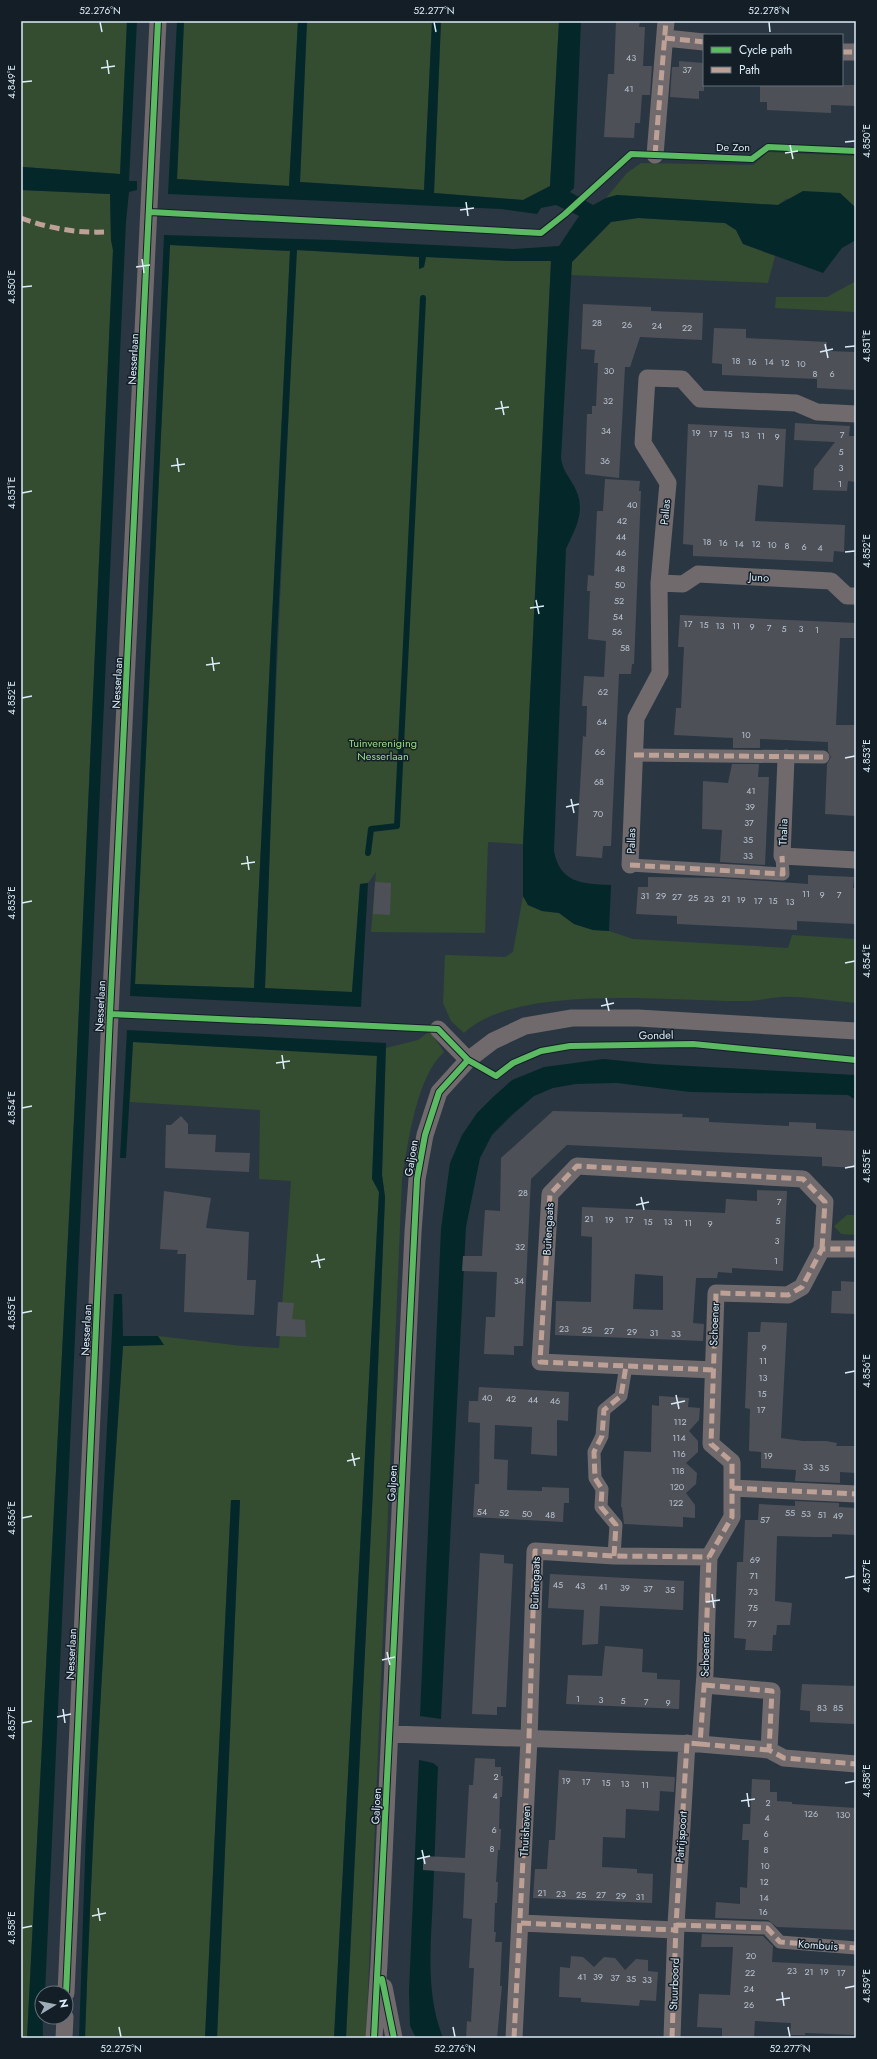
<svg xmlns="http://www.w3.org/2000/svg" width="877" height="2059" viewBox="0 0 877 2059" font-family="Jost,sans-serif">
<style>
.green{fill:#344d30}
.water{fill:#04282a;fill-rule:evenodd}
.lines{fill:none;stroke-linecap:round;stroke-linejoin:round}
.stream{stroke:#04282a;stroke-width:6}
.building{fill:#4e5058;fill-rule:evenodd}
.pedestrian{stroke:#706a6d;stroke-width:13}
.minor{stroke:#706a6d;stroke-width:17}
.quiet{stroke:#bda197;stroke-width:5;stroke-dasharray:10 5;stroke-linecap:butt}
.cycleway-casing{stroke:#131e27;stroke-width:8}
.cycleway{stroke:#5cba63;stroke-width:6}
.ticks{fill:none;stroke:#ddecf9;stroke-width:1.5}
.labels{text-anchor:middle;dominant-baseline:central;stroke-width:3;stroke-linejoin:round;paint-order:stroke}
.number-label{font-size:9px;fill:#b9c5d1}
.street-label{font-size:11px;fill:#ddecf9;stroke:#131e27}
.park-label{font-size:11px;fill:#97dc84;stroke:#131e27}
.neatline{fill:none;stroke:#ddecf9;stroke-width:1.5}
.ticks-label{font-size:10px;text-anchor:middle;fill:#ddecf9}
</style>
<rect width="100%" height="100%" fill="#2a3742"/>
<path class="green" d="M21,21h106l-7,153 -97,-7 -2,-2z
M184,21h114l-9,165 -112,-7z
M307,21h125l-8,169 -124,-8z
M441,21h118l-9,165 -27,14 -89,-7z
M768,152l88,4v52l-16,-15 -54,6 -8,6 -161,-10 -11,3 21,-25 14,-10 112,2z
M21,190l89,4 1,46 2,10 -39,869 -47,919h-6z
M638,218l87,5 11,7 7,14 32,12 -7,27 -197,-8 1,-13 39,-40z
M170,245l120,6 -36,737 -119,-4z
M296,250l123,7v12l5,-2 2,-10 85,4 40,-1 -28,584 -35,-2 -3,91 -114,-1 5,-60 -8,11 -8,1 -8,108 -87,-3 8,-231z
M856,281v31l-81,-4 1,-11h51z
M523,896l5,9 14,6 17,2 15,11 19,6 16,1 24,8 155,9 4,-13 64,4v64c-24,-2 -52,-7 -75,-6 -12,1 -24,4 -36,4 -71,1 -227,-19 -281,32l-13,-12 -8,-18 2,-48 60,2 8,-5z
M430,1031l14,21c-28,25 -36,92 -42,127l-36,859h-20l27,-550 12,-291 -3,-22 4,-127 32,-8z
M133,1042l244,13 -5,123 7,14 -45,846h-117l23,-538h-9l-26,538h-120c8,-231 22,-462 38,-692l40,-1 -5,-9 84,10 37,2 12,-167 -32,-2 1,-69 -130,-8z
M847,1215h9v20l-15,-1 -7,-8z"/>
<path class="water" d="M127,21h10l-8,160h8v9l-8,2 -3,30 -81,1771h-3l1,45h-16l47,-919 39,-869 -2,-10 -1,-46 -89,-4v-25l2,2 97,7z
M177,21h7l-7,158 112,7 9,-165h9l-7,161 124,8 8,-169h9l-7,172 89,7 27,-14 9,-165h22l-7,167 -4,4 23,13 13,-7 11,-3 161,10 25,-14 37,2 16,15v32l-14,8 -19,25 -80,-29 -7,-14 -11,-7 -87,-5 -27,4 -39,40 -11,196c2,13 7,17 13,28 13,24 2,41 -8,63l-12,302c6,32 28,33 57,34l-2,46 -16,-1 -19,-6 -15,-11 -17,-2 -14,-6 -5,-9v-52l28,-583h-40l-85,-4 -2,10 -5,2v-12l-122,-7 -20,390 -12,348 87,4 8,-108 8,-1 -7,124 -231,-11 34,-761 169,5 181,9 45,-3 20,-30 -23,-11 -15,3 -4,6 -36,-5 -333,-15zM170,245l120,6 -36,737 -119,-4z
M127,1030l259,13 -4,132 3,22 -12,291 -27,550h-12l45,-846 -7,-13 5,-123 -244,-14 -7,116h-6z
M604,1059l49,5 203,11v25l-8,-5 -158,-3 -73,-9 -41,1 -23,4 -19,8 -22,19 -20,20 -12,23 -14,69 -25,492 -21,-3 21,-487 9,-66 12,-28 15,-22 15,-15 20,-18 32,-13z
M114,1294h8l1,42h35l6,9 -41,1c-16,230 -30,461 -38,692h-6l7,-208z
M231,1500h9l-23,538h-12z
M419,1760l14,3 5,4c-2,43 -3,86 -5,129 -2,48 -8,96 10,142h-27l-6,-12 -1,-35z"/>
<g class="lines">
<path class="stream" d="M368,853l3,-24 26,-3 26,-528"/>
</g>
<path class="building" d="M616,21h24l-1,6h6l-2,39h9l-2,29h-8l-2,28h-5l-1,15 -30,-1 4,-63h6z
M679,61l25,2v28h-5v8l-29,-2 2,-30h7z
M760,85h96v21l-25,-1v8l-64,-3v-8h-7z
M583,304l68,3v4l52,2 -1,27 -62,-3 -10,30h-5l-6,111 -34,-4 2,-60h5v-8h4l2,-43h-4l1,-13 -14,-1z
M714,328l32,1v9l81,4v9l29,1v38l-39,-2v-9l-95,-4v-11l-10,-1z
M795,423l55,3 -1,10h7v46l-8,-1 -1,10 -34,-1 1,-21 21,-27 -41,-2z
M688,424l98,5 -3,58 -25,-2 -3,36 90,4 -1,27 -10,-1 -1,11 -140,-6v-11l-10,-1z
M605,479l35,2 -1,10h2l-7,173h-2l-1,10h-12l-8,172h-8l-1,12 -26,-2 7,-120 3,1 1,-31h-5l2,-30 20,1 2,-36 -18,-2 2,-48h-3l1,-16 6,1 3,-65h6z
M680,615l176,8v15h-16l-4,87h20v91l-31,-2 2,-50 4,-7 -3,-6v-9l-68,-3v9h-27v-10l-59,-3 2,-27h5l3,-61h-6z
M732,764h27l-1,13h11l-4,88 -45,-3 2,-32 -20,-1 1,-48 25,2z
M808,875l46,2 -1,11h3v36l-59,-3v9l-120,-6v-8l-41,-2 2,-27h10v-10l72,1 88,6z
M375,882l16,1 -1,32 -17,-1z
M553,1111l130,3 -1,3 27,1v4l80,4v-4l27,1v6l40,2v37l-34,-2v-9l-255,-12 -36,34 -8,167h-9v9l-30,-1 2,-37h9l2,-45 -35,-1 1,-15h19l3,-46 15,1 1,-53z
M181,1116l7,8v10l28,1 -1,17 35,1 -1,19 -84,-4 1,-43h5z
M757,1190l30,1 -4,80 -51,-3v5l-14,-1 -1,6h-21l-3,45 11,1 -1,17 -148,-6 1,-34 35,1 1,-65 -11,-1 1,-29 143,6 1,-14 31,2zM635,1274l28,2v34l-30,-1z
M164,1191l47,7 -5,30 43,4 -2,48h9l-2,35 -70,-3 2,-58h-9l1,-4 -18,-1z
M841,1281l15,1v32l-25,-1 1,-22h9z
M278,1302l16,1 -2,16 13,1 1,17 -30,-1z
M761,1322l26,1 -6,115 22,3h23l11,2 -1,3h20v27l-16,-1v11l-45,-2 1,-11 -35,-2v-16l-12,-1 1,-42 -5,-1 3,-76h12z
M479,1387l90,5 -1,29 -11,-1v36l-26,-2 1,-27 -37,-2 -1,34 14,1 -1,30 35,1v-4l27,1v15h-5l-1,19 -90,-5 2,-33h4l1,-61 -12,-1 1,-21h9z
M659,1396l30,2 -1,9 12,1 -1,12 -10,11 9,10v11l-12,11 11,10 -1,11 -10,9 9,12v13l-12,-1v10l-59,-3 -2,-17h-1l3,-56 27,1 1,-47 7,1z
M795,1501l44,2v4l17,1v27l-24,-1v3h-18l-37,-1 -2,65 17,2 -2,22h-13l-1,10h-3l-1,16 -27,-1 1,-11 -12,-1 3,-76h6l2,-42h13l1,-16 36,2z
M480,1553l24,2v8l9,1 -7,143h-9v8l-25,-1z
M550,1574l134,7 -1,29 -83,-4 -2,38 -16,1 2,-35 -36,-2z
M605,1646l38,3 -1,23 15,1v6l23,1 -1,29 -113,-5 2,-29 34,1z
M802,1684l54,2 -2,38 -44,-2v-11l-10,-1z
M475,1758l20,1v8h6v9h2l-1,21h-2l-1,32h2l-1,21h-2l-2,32h2l-1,21h-2l-1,29h2l-1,10h7l-2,44h2l-5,52h-31l1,-17 4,1 3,-54h-5l3,-49 -9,-1 2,-45 -42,-3v-14l42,2 4,-73h4z
M559,1770l116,7 -1,15 -14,-1 -1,20 -33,-2 -1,29 -22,-1 -1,30 35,2v4l16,1 -1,29 -119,-5 2,-29h12l2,-29h6z
M752,1779l18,1v12h7v9l15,1v2l64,4v122l-79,-3 -9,-7 -53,-2 1,-16 24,2v-17l7,1 2,-48h-7l1,-16h7z
M702,1934l61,2 10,10 -1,16 84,4v69l-51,-2v2h-15l1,-12 -36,-2 -1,17h-32v-10l-25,-1 2,-33 31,1 3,-48h-32z
M571,1956l12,1 11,10 10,-10 11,1 10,12 11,-11 12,1v11l10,1 -2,29 -16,-1 -1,6 -58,-4v-4l-22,-1 1,-30 10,1z"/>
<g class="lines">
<path class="pedestrian" d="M634,755l189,2
M630,865l153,9 -1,-18
M614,1556l2,-31 -15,-18 1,-18 -7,-11 -1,-26 8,-16 2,-26 17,-14 5,-30
M676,1925l91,3 13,14 76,6"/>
<path class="minor" d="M665,38l39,4
M842,52h14
M655,155l11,-134
M659,583l24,1 15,-10 133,7 16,15h9
M786,758l-4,98 74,4
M630,865l6,-147 24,-45 -1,-90 9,-100 -25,-40 4,-65 35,1 18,20 96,4 21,9 39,2
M438,1029l30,31
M713,1370l-173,-8 10,-168 27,-28 226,13 22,23 -3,47
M732,1488l124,6
M705,1685l67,6 -3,59 15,8 72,6
M390,1734l310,10 5,-71 4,-116 23,-40v-55l-21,-18 5,-151 72,2 14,-8 20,-38h34
M700,1744l69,6
M521,1923l154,7
M384,1987l10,51
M66,1993l44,-979 48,-993
M64,2038l1,-21
M374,2038l5,-74 34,-732 4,-53 8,-44 14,-43 29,-32 25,-19 32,-15 47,-8h66l218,13
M514,2038l15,-299 6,-188 79,5 95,1
M672,2038l4,-113 11,-182"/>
<path class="quiet" d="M665,38l39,4
M842,52h14
M655,155l11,-134
M21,218c27,10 54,15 83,14
M634,755l189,2
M630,865l153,9 -1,-18
M713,1370l-173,-8 10,-168 27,-28 226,13 22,23 -3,47
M732,1488l124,6
M614,1556l2,-31 -15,-18 1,-18 -7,-11 -1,-26 8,-16 2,-26 17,-14 5,-30
M705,1685l67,6 -3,59 15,8 72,6
M700,1744l69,6
M521,1923l154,7
M676,1925l91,3 13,14 76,6
M514,2038l15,-299 6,-188 79,5 95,1
M672,2038l4,-113 11,-182 13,1 5,-71 4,-116 23,-40v-55l-21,-18 5,-151 72,2 14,-8 20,-38h34"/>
<defs>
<path id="cycleway" d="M150,212l391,21 24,-19 66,-60 121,5 16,-12 88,4
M110,1014l328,15 30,31 28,16 17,-13 28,-12 29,-5 123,-2 163,16
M382,1979l12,59
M66,1993l44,-979 48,-993
M374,2038l43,-859 8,-44 14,-43 29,-32"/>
</defs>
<use href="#cycleway" class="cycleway-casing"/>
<use href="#cycleway" class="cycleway"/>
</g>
<path class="ticks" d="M100,22l2,10M434,22l2,10M769,22l1,10M107,60l2,14M101,68l14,-2M22,82l10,-1M845,142l10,-1M790,145l3,14M785,153l13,-2M466,202l2,14M460,210l14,-2M142,259l2,14M136,267l14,-2M22,287l10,-1M825,344l3,14M845,347l10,-1M820,352l13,-3M501,401l3,14M495,409l14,-2M177,458l2,14M171,466l14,-2M22,493l10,-2M845,552l10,-1M536,600l3,14M530,608l14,-2M212,657l2,14M206,665l14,-2M22,698l10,-2M845,758l10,-2M571,799l3,14M566,807l13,-3M247,856l2,14M241,864l14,-2M22,903l10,-2M845,963l10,-2M606,998l3,13M601,1006l13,-3M282,1055l2,14M276,1063l14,-2M22,1108l10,-2M845,1168l10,-2M641,1197l3,13M636,1205l13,-3M317,1254l3,14M311,1262l14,-3M22,1313l10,-2M845,1373l10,-2M676,1395l3,14M671,1404l14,-3M352,1453l3,13M347,1461l13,-3M22,1518l10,-2M845,1578l10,-2M712,1594l2,14M706,1602l14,-2M387,1652l3,13M382,1660l13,-3M63,1709l2,14M57,1717l14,-3M22,1723l10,-2M845,1783l10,-2M747,1793l2,14M741,1801l14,-2M422,1850l3,14M417,1859l13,-3M98,1908l2,13M92,1916l14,-3M22,1928l10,-2M845,1988l10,-2M782,1992l2,14M776,2000l14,-2M119,2027l2,10M453,2027l2,10M788,2027l2,10"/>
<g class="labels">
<g class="number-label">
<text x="631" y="57">43</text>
<text x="687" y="69">37</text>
<text x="629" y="88">41</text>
<text x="597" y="322">28</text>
<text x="627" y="324">26</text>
<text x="657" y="325">24</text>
<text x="687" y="327">22</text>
<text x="736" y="360">18</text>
<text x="752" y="361">16</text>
<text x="769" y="361">14</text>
<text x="785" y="362">12</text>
<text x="801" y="363">10</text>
<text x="609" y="370">30</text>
<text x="815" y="373">8</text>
<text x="832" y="373">6</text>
<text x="608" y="400">32</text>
<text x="606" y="430">34</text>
<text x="696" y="432">19</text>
<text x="713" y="433">17</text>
<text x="728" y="433">15</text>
<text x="745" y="434">13</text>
<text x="842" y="434">7</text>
<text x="761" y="435">11</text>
<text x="777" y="436">9</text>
<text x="841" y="451">5</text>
<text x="605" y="460">36</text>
<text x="841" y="467">3</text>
<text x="840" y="483">1</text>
<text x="632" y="504">40</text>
<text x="622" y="520">42</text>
<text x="621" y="536">44</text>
<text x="707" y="541">18</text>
<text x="723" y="542">16</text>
<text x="739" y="543">14</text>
<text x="756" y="543">12</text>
<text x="772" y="544">10</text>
<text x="787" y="545">8</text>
<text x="804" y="546">6</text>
<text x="820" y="547">4</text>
<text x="621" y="552">46</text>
<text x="620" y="568">48</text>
<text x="620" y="584">50</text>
<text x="619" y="600">52</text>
<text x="618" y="616">54</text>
<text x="688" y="623">17</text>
<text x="704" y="624">15</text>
<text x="720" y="625">13</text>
<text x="736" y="625">11</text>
<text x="752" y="626">9</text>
<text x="769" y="627">7</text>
<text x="784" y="628">5</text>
<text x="801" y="628">3</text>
<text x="817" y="629">1</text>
<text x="617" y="631">56</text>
<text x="625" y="647">58</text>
<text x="603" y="691">62</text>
<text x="602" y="721">64</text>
<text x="746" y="734">10</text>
<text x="600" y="751">66</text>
<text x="599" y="781">68</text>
<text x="751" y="790">41</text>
<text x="750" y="806">39</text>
<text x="598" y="813">70</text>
<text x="749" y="822">37</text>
<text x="748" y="839">35</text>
<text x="748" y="855">33</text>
<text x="806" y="893">11</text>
<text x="822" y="894">9</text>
<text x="839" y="894">7</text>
<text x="645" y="895">31</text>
<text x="661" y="895">29</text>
<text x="677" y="896">27</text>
<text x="693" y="897">25</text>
<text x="709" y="898">23</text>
<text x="726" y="898">21</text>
<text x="741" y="899">19</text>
<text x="758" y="900">17</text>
<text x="773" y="900">15</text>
<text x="790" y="901">13</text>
<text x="523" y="1192">28</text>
<text x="779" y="1201">7</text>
<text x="589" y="1218">21</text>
<text x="609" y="1219">19</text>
<text x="629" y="1219">17</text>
<text x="778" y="1220">5</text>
<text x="648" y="1221">15</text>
<text x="668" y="1221">13</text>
<text x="688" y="1222">11</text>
<text x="710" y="1223">9</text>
<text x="777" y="1240">3</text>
<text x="520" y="1246">32</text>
<text x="776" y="1260">1</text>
<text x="519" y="1280">34</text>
<text x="564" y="1328">23</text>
<text x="587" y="1329">25</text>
<text x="609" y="1330">27</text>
<text x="632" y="1331">29</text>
<text x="654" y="1332">31</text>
<text x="676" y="1333">33</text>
<text x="764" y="1347">9</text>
<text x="763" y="1360">11</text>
<text x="763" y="1377">13</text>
<text x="762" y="1393">15</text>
<text x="487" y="1397">40</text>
<text x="511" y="1398">42</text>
<text x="533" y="1399">44</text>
<text x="555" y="1400">46</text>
<text x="761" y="1409">17</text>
<text x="680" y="1421">112</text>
<text x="679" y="1437">114</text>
<text x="679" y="1453">116</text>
<text x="768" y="1455">19</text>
<text x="808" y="1466">33</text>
<text x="824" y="1467">35</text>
<text x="678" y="1470">118</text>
<text x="677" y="1486">120</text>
<text x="676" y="1502">122</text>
<text x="482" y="1511">54</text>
<text x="504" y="1512">52</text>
<text x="790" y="1512">55</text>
<text x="527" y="1513">50</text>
<text x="806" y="1513">53</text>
<text x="550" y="1514">48</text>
<text x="822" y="1514">51</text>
<text x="838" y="1515">49</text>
<text x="765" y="1519">57</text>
<text x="755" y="1559">69</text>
<text x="754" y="1575">71</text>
<text x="558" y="1584">45</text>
<text x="580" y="1585">43</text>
<text x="603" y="1586">41</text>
<text x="625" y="1587">39</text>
<text x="648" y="1588">37</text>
<text x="670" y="1589">35</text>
<text x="753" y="1591">73</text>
<text x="753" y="1607">75</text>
<text x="752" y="1623">77</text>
<text x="578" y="1698">1</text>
<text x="601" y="1699">3</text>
<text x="623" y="1700">5</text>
<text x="646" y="1701">7</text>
<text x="668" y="1702">9</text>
<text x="822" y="1707">83</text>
<text x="838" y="1707">85</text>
<text x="496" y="1776">2</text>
<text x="566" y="1780">19</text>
<text x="586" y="1781">17</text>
<text x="606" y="1782">15</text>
<text x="625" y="1783">13</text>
<text x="645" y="1784">11</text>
<text x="495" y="1795">4</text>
<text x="768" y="1802">2</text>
<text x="811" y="1813">126</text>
<text x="843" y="1814">130</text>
<text x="767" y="1817">4</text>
<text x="494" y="1829">6</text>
<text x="766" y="1833">6</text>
<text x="492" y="1848">8</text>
<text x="766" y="1849">8</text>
<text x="765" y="1865">10</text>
<text x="764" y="1881">12</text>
<text x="542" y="1892">21</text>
<text x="561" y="1893">23</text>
<text x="581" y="1894">25</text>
<text x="601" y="1894">27</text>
<text x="621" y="1895">29</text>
<text x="640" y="1896">31</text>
<text x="764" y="1897">14</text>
<text x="763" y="1911">16</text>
<text x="751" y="1955">20</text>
<text x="792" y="1970">23</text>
<text x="809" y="1971">21</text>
<text x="824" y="1971">19</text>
<text x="750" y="1972">22</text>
<text x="841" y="1972">17</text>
<text x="582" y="1976">41</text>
<text x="598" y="1976">39</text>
<text x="615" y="1977">37</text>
<text x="631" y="1978">35</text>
<text x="647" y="1979">33</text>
<text x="749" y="1988">24</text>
<text x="749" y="2004">26</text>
</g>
<g class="street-label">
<text x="733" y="147">De Zon</text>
<text transform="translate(133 359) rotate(-87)">Nesserlaan</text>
<text transform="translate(665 512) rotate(-84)">Pallas</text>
<text transform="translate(759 577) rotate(3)">Juno</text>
<text transform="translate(117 683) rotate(-87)">Nesserlaan</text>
<text transform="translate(783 832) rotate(-88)">Thalia</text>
<text transform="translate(631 841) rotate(-88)">Pallas</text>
<text transform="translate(100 1006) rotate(-87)">Nesserlaan</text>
<text transform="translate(656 1035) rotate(-1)">Gondel</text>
<text transform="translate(411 1158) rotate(-81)">Galjoen</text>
<text transform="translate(548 1229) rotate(-87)">Buitengaats</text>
<text transform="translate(714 1324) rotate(-88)">Schoener</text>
<text transform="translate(86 1330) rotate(-87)">Nesserlaan</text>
<text transform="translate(392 1483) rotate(-87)">Galjoen</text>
<text transform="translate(535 1583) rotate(-88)">Buitengaats</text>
<text transform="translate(71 1654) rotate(-87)">Nesserlaan</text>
<text transform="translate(705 1655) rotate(-89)">Schoener</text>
<text transform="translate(376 1806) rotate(-87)">Galjoen</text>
<text transform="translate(525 1831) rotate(-87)">Thuishaven</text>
<text transform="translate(681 1837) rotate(-86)">Patrijspoort</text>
<text transform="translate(818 1945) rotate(4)">Kombuis</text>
<text transform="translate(674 1984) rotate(-88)">Stuurboord</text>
</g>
<g class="park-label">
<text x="383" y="743">Tuinvereniging<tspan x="383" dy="13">Nesserlaan</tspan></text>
</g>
</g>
<rect width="877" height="2059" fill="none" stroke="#131e27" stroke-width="44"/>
<rect x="703" y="34" width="140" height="52" fill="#131e27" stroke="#64707b"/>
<rect x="711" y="47" width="20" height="6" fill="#5cba63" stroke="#64707b"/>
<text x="739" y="54" font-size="12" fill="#ddecf9">Cycle path</text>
<rect x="711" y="67" width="20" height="6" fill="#bda197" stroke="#64707b"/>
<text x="739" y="74" font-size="12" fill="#ddecf9">Path</text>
<g transform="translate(54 2005) rotate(80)"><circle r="19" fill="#131e27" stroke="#64707b"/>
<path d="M0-3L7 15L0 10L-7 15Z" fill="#9eadb9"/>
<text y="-6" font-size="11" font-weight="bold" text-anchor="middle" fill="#ddecf9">N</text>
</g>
<rect x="22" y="22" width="833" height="2015" class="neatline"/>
<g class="ticks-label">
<text x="100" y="14">52.276°N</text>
<text x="434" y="14">52.277°N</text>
<text x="769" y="14">52.278°N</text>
<text transform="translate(11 82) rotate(-90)" y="4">4.849°E</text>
<text transform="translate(866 141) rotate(-90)" y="4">4.850°E</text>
<text transform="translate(11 287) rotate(-90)" y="4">4.850°E</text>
<text transform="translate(866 346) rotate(-90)" y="4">4.851°E</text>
<text transform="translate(11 493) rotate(-90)" y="4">4.851°E</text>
<text transform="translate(866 551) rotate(-90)" y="4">4.852°E</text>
<text transform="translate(11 698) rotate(-90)" y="4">4.852°E</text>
<text transform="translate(866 756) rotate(-90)" y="4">4.853°E</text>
<text transform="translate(11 903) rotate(-90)" y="4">4.853°E</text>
<text transform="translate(866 961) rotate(-90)" y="4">4.854°E</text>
<text transform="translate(11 1108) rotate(-90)" y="4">4.854°E</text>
<text transform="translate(866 1166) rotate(-90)" y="4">4.855°E</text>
<text transform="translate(11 1313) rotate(-90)" y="4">4.855°E</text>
<text transform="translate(866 1371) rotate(-90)" y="4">4.856°E</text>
<text transform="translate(11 1518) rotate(-90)" y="4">4.856°E</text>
<text transform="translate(866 1576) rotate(-90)" y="4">4.857°E</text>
<text transform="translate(11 1723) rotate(-90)" y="4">4.857°E</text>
<text transform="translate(866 1781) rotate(-90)" y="4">4.858°E</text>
<text transform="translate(11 1928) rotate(-90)" y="4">4.858°E</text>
<text transform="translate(866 1986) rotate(-90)" y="4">4.859°E</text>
<text x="121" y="2052">52.275°N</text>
<text x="455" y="2052">52.276°N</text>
<text x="790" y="2052">52.277°N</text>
</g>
</svg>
